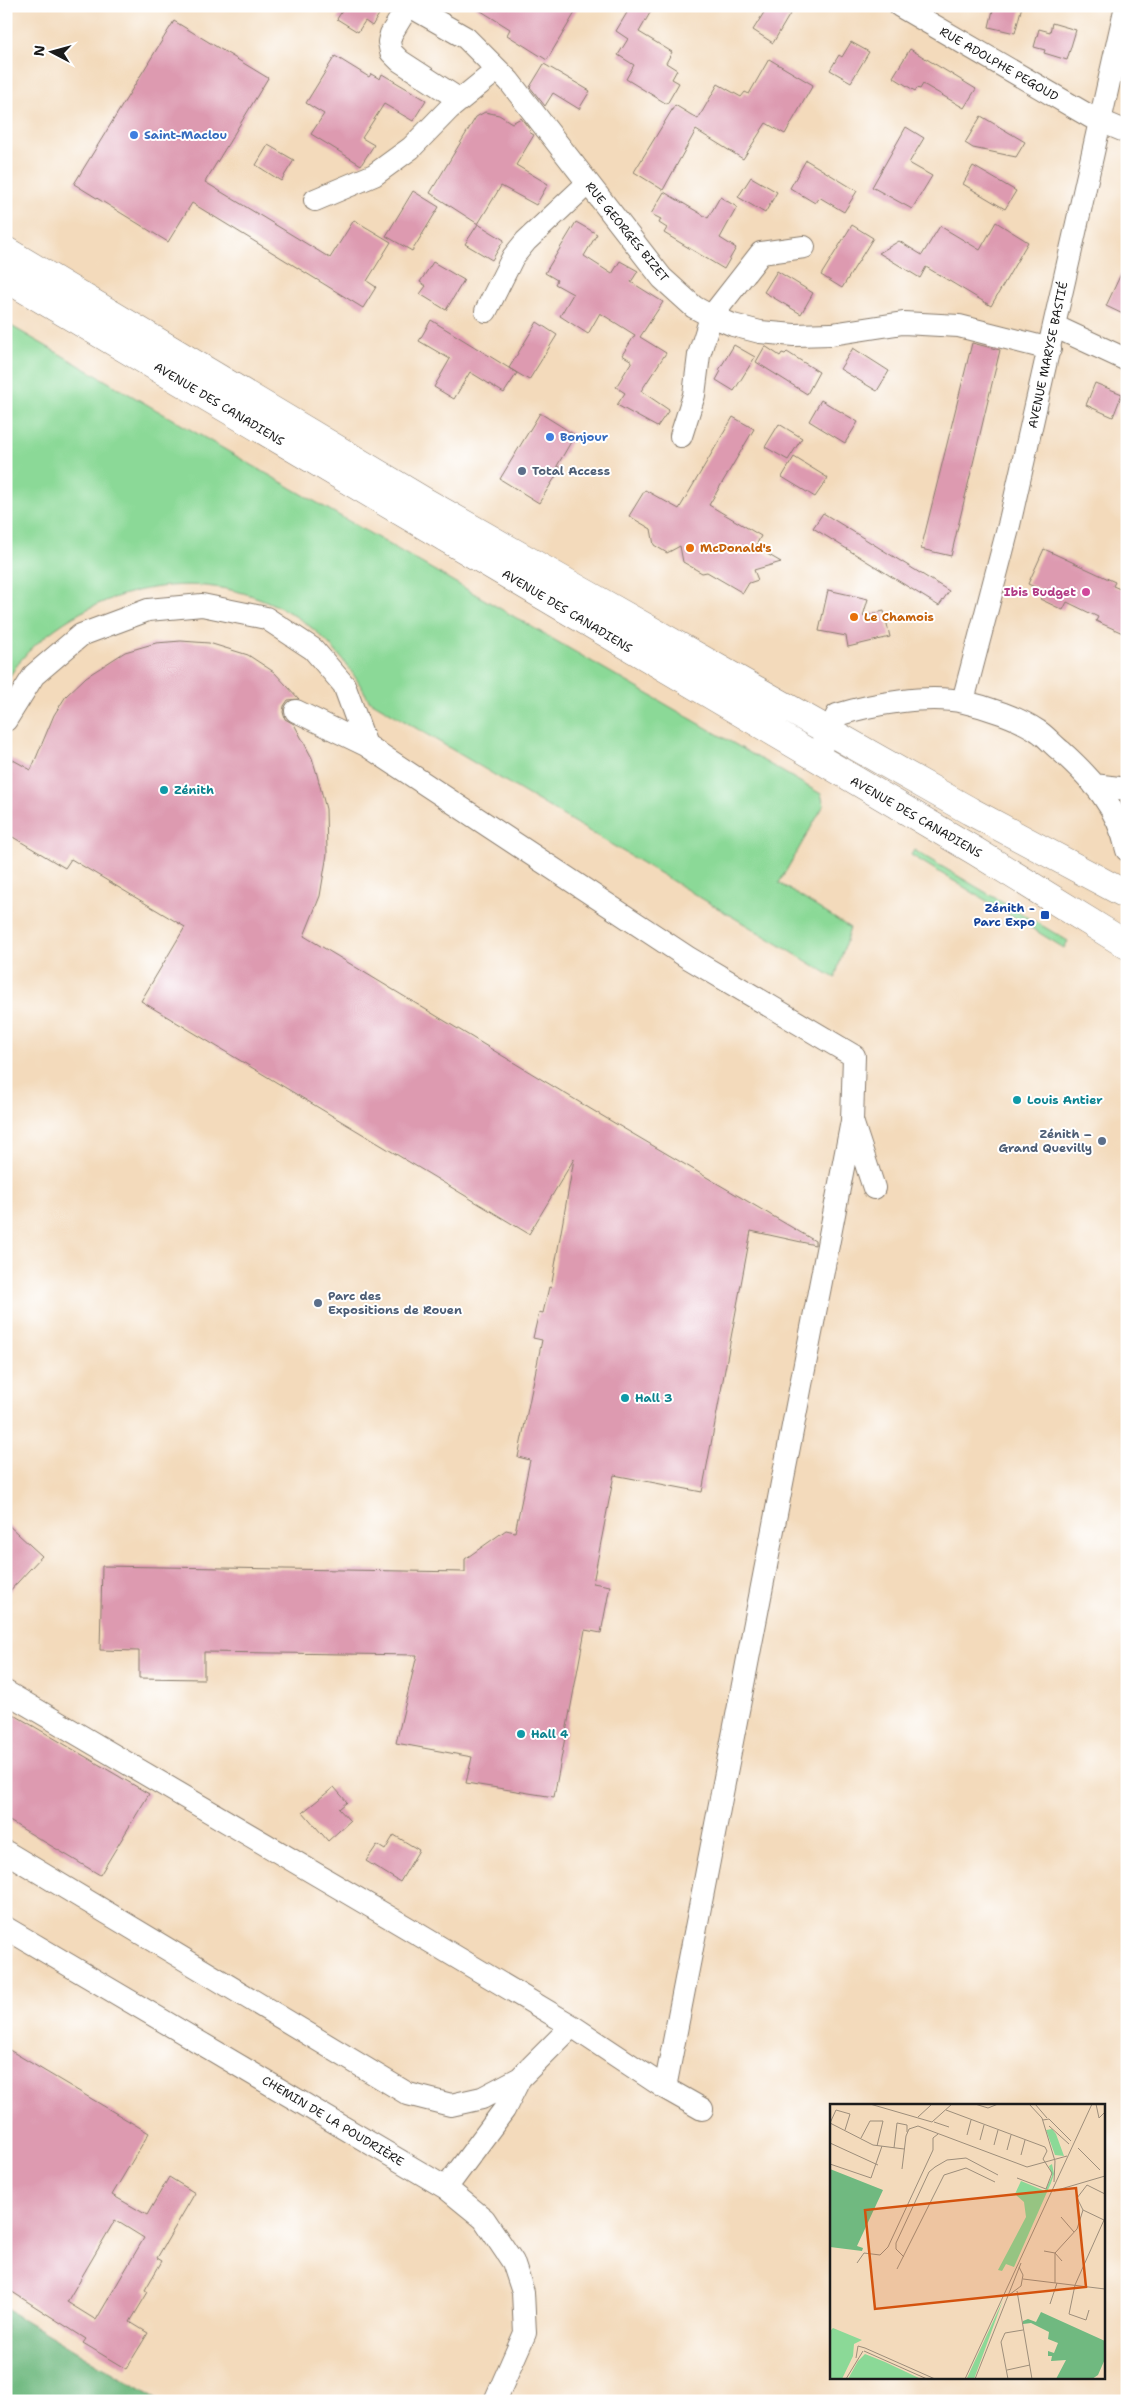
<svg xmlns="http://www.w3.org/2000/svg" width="1133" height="2407" viewBox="0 0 1133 2407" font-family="'Shantell Sans',sans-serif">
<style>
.green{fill:#8bd997;stroke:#547a5a}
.forest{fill:#70b980;stroke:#466a4e}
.building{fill:#dd9ab0;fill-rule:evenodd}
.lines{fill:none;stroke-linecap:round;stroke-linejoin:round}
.minor-casing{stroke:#887b6c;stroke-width:24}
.major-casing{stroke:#887b6c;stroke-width:29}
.minor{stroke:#fff;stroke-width:22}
.major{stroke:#fff;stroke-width:28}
.shop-dot{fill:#3f7fe0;stroke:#fff;stroke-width:2}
.service-dot{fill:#5c6f8a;stroke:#fff;stroke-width:2}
.food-dot{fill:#e8710a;stroke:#fff;stroke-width:2}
.hotel-dot{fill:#d1479c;stroke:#fff;stroke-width:2}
.culture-dot{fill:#0f9aa8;stroke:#fff;stroke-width:2}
.transit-dot{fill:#1a4fb4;stroke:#fff;stroke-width:2}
.labels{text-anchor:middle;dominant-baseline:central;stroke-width:4;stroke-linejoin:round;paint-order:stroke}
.street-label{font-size:12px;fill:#1c1c1c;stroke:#fff}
.shop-label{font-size:12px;font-weight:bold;fill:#366cbe;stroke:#fff;text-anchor:start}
.service-label{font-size:12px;font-weight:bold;fill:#4e5e75;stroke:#fff;text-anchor:start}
.food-label{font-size:12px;font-weight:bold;fill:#c56008;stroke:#fff;text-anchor:start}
.hotel-label{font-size:12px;font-weight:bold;fill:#b23c85;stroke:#fff;text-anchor:end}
.culture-label{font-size:12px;font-weight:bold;fill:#0d838f;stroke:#fff;text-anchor:start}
.transit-label{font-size:12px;font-weight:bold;fill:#164399;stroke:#fff;text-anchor:end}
.inset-road{fill:none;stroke:#9d8e7b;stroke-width:1}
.view{fill:#d4530e;fill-opacity:0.15;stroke:#d4530e;stroke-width:2.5}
.inset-edge{fill:none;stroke:#1c1c1c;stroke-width:2.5}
</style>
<rect width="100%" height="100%" fill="#fff"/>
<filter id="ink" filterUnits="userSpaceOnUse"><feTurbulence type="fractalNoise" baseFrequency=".02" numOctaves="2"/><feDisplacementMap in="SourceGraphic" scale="10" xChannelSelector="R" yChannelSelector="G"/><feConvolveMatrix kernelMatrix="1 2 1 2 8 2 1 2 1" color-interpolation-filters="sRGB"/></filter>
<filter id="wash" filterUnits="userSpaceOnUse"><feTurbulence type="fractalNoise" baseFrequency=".0096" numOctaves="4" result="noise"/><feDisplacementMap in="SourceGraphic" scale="20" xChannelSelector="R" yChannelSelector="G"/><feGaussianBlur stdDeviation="1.12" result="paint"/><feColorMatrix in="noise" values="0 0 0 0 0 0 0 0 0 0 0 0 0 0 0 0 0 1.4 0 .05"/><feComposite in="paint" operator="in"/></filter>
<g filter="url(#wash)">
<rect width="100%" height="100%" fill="#f3dabb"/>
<path class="green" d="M6,323l815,471 3,11 -45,78 71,45 -15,50 -466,-278c-16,-29 -37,-58 -65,-78 -87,-61 -204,-43 -277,31 -8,8 -14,19 -21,28z
M914,850l154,91 -4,7 -153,-93z"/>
<path class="forest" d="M6,2309l153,92h-153z"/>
<g id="blocks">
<path class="building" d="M341,6h43l-12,20 -7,-5 -7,11 -21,-13 7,-11z
M473,6h106l-32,54 -40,-25 3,-6z
M631,6h23l-15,26 33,20 -6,11 11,7 -5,9 7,4 -12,21 -41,-25 8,-14 -16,-10 10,-16 -12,-8z
M768,6h8l14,8 -17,29 -20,-13z
M994,6h28l-7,27 -26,-6z
M174,21l94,57 -63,104 125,76 24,-38 37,22 -24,39 9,6 -13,21 -171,-105 -24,39 -94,-58z
M1052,23l24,7 -9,30 -23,-7 1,-3 -11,-3 5,-18 11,3z
M851,42l18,10 -18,30 -21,-12 9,-15 3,2z
M910,49l66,40 -12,19 -41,-24 -3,5 -3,-1 -2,3 -22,-14z
M335,56l34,21 2,-3 9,5 2,-5 44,26 -13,21 -29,-17 -22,34 12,7 -13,20 -50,-31 13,-20 -18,-11z
M769,59l44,26 -28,49 -19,-11 -23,36 -47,-29 -33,60 -29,-18 41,-67 23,14 20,-35 23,13 4,-5 4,2z
M544,64l46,27 -11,18 -26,-16 -8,13 -15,-19z
M485,112l14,3 13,8 9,-5 9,12 -1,2 5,3 -18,30 32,19 -12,21 -35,-19 -23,38 26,16 -12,20 -27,-16 13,-20 -48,-31 46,-76z
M981,116l44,26 -9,15 -43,-9 -8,-5z
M906,127l18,11 -15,25 23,13 -20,33 -40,-22z
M268,145l26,15 -13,21 -25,-16z
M806,160l51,31 -13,21 -25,-15 -4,6 -25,-15z
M973,166l43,25 -11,18 -42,-25z
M751,177l26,15 -12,21 -27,-16z
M413,191l26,16 -27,44 -26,-15z
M664,192l44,26 12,-21 17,10 -17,31 16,10 -12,21 -60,-36 3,-5 -8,-5 2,-4 -10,-5z
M576,222l21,12 -13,22 28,18 8,-13 18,10 -7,11 32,20 -23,35 26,16 -25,38 28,19 -12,17 -40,-22 8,-12 -9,-6 16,-26 -10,-6 13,-20 -35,-22 -12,21 -28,-18 13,-22 -18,-10 2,-4 -12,-7z
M996,222l32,20 -37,64 -65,-39 -6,11 -41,-25 20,-12 23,14 18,-29 40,24z
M852,225l21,13 -31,50 -21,-13z
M1127,261v55l-21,-10z
M433,262l31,18 -18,30 -26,-16 6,-8 -6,-4z
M777,271l36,22 -12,21 -37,-22z
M431,320l86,53 -13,20 -34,-21 -16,27 -20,-12 16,-28 -31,-18z
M537,322l20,13 -28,45 -20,-12z
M972,343l28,7 -49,206 -30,-7z
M734,345l21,12 -21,34 -18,-11 5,-9 -2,-1z
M765,346l15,10 2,-3 3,1 2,-2 32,20 -12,22 -51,-32z
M853,348l36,23 -12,20 -37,-22z
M1095,383l27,11 -9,23 -27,-12z
M821,400l37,22 -13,21 -36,-22z
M540,413l35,22 -18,31 4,2 -22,35 -39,-24z
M733,417l21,12 -45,76 52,31 -6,11 26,15 -27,8 4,10 -9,3 -6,10 -36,-21 -5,1 -19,-11 -3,-16 -13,7 -13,-8 -3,-16 -22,-13 16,-26 34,19z
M779,424l23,14 -14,22 -23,-13z
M794,457l34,21 -13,19 -33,-20z
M823,513l126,78 -10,15 -126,-78z
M1044,549l71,33 -2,4 14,6v43l-31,-14 2,-4 -31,-15 -4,8 -23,-11 4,-8 -16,-7z
M828,590l40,9 -5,17 21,-5 6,26 -42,10 -2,-11 -27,-5z
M181,641l28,2 39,12 26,17 25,27 -11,1 -4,6 -1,6 2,7 9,5 18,34 4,13 10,38 1,45 -7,42 -16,40 290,175 221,130v4l-64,-14 -49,261 -88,-17 -21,108 17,3 -9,47 -16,-3 -31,167 -88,-14 6,-26 -76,-14 21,-88 -213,-3v27l-65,-1v-27l-39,-1 2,-84 363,6v-13l41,-29 9,2 15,-72 -12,-3 24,-117 -9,-2 6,-26 4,1 6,-26 2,1 23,-129 -45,75 -388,-233 44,-74 -114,-68 -6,9 -59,-35v-77l25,14 23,-55 12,-19 20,-19 39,-25 31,-9z
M6,1523l36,33 -36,39z
M6,1710l143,84 -49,81 -94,-56z
M334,1787l13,15 -8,7 11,12 -22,20 -25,-29z
M394,1835l25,15 -19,32 -34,-21 11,-16 8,5z
M6,2048l143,85 -37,62 35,20 22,-38 26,16 -38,65 5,3 -17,29 3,2 -18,30 18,11 -22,36 -43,-26 3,-4 -80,-51zM115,2220l29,18 -48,82 -29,-18z"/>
</g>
</g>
<g filter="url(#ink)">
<use href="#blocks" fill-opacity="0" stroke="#887b6c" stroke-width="1"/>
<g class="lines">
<defs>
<path id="minor" d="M408,6l-17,28 -2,8 2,10 9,9 60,39
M410,6l56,32 43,43 153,197 32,29 11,6 28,12 27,7 34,3 38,-1 71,-11 56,3 91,23
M900,6l191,111 36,15
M315,200l59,-25 37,-27 38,-39 48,-39
M486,311l27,-54 13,-16 62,-58
M1054,326l73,34
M681,436l13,-41 5,-40 12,-38 50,-64 43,-6
M963,701l46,-176 117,-519
M296,711l70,34 321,212 167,99 -2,65 22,67
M6,720l28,-45 47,-40 67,-25 54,-5 64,13 47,31 31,36 22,60
M816,758l21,-43c35,-11 91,-21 127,-13 23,5 55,16 74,29 8,5 15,14 23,20 32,29 56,55 66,99
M1094,785l33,4
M6,1692l400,235 166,99 93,62 37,21
M6,1852l402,242 43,11 31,-7 38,-20 52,-52
M6,1928l440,260 38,31 29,43 10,30 2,41 -30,68
M665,2088l187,-967
M446,2188l58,-78 16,-32"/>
<path id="major" d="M6,251l416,249 149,85 399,226 157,84
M6,278l969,573 152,94"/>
</defs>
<use href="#minor" class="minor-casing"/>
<use href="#major" class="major-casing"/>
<use href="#minor" class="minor"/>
<use href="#major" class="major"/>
</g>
</g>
<g class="shop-dot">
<circle cx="134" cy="135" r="5"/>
<circle cx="550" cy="437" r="5"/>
</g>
<g class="service-dot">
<circle cx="522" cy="471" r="5"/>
<circle cx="1102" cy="1141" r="5"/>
<circle cx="318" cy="1303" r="5"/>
</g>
<g class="food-dot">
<circle cx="690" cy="548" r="5"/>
<circle cx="854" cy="617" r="5"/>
</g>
<circle class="hotel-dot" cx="1086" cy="592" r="5"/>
<g class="culture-dot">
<circle cx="164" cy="790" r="5"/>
<circle cx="1017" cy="1100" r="5"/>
<circle cx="625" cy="1398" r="5"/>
<circle cx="521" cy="1734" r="5"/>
</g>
<rect class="transit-dot" x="1040" y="910" width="10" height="10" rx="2.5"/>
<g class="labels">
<g class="street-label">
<text transform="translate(999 64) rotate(30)">RUE ADOLPHE PEGOUD</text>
<text transform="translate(627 232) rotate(51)">RUE GEORGES BIZET</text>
<text transform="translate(1048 355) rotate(-78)">AVENUE MARYSE BASTIÉ</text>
<text transform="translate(219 404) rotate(31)">AVENUE DES CANADIENS</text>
<text transform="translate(567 611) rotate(31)">AVENUE DES CANADIENS</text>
<text transform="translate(916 817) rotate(30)">AVENUE DES CANADIENS</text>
<text transform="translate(333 2121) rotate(31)">CHEMIN DE LA POUDRIÈRE</text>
</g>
<g class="shop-label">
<text x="144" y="135">Saint-Maclou</text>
<text x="560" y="437">Bonjour</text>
</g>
<g class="service-label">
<text x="532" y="471">Total Access</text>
<text x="1092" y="1134" text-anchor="end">Zénith –<tspan x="1092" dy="14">Grand Quevilly</tspan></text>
<text x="328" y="1296">Parc des<tspan x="328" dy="14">Expositions de Rouen</tspan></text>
</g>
<g class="food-label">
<text x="700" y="548">McDonald's</text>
<text x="864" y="617">Le Chamois</text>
</g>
<g class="hotel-label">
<text x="1076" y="592">Ibis Budget</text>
</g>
<g class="culture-label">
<text x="174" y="790">Zénith</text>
<text x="1027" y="1100">Louis Antier</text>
<text x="635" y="1398">Hall 3</text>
<text x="531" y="1734">Hall 4</text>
</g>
<g class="transit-label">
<text x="1035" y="908">Zénith -<tspan x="1035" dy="14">Parc Expo</tspan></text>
</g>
</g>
<g transform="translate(830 2104)">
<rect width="275" height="275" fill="#f3dabb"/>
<path d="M222,25l4,5 8,22 -9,-1 -9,-25zM222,60l2,10 -3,9 -37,84 -8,-3 -4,7 -4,-1 28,-53 -2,-15 -9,-8 6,-13 24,10 7,-15 -3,-10zM173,196l-29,79 -7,-1zM3,224l29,12 -8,4 -1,12 -11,23h-12v-48zM35,250l20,8 36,17h-73l10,-18z" fill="#8bd997"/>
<path d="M0,65l53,21 -26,56 6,2 -1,3 -32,-4zM211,208l64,29v18l-7,16 -6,4h-36l10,-19 -15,1 1,-5h-4v-5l6,2 4,-10 -10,-4 1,-7 -18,-9 -8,1v-3l5,-2 8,3z" fill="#70b980"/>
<path class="inset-road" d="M40,0l62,18 20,-18M145,0l13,4 10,-4M199,0l13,14 13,43 -1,21M205,0l12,14M266,0l3,14 6,-6M116,6l99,37 2,4 -4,8 9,14 -6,16 -29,-11M88,13l13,-12M213,16l6,-1 22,22M104,18l15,5M0,19l43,22 31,4M0,19l6,-13 14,4 -5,16M219,22l20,18M137,31l4,-15M31,34l9,-17h13l-6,25M150,36l4,-15M0,39l48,22M164,41l4,-15M64,44l3,-25 10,2v7M248,44l22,22M177,46l4,-15M191,51l4,-15M0,60l41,14 11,-32M72,65l4,-33 3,-7 9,-3 109,41 40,-11M224,87l51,-15M231,113l13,15M274,116l-21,-10 -6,-12 10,-13 18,9M214,147l11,2 7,8M74,153l-8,-8v-6l33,-71 6,-5 12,-7 19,-2 32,17M27,159l7,-10 16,2 8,-8 45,-97v-12l5,-4M67,165l47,-94 22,-7 29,14M193,175l82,10M225,179v-30l22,-24 6,-19M187,187l15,88M179,191l12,-9 2,-11 -4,-8M220,200l7,-21M259,206l-3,10 -17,-6 6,-29 29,-65M35,244l70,31M34,247l63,28M26,254l2,-12 7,2M177,266l23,-5M16,275l17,-28M135,275l127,-275M145,275l46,-116M178,275l-7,-37 4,-9 18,-3"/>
<path class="view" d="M246,84l10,99 -211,22 -10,-99z"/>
<rect width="275" height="275" class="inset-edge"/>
</g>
<rect width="1133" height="2407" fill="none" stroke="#fff" stroke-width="25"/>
<g transform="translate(52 52) rotate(276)" stroke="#ffffff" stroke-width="4" paint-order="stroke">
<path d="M0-4L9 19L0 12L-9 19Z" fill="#1c1c1c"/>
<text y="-8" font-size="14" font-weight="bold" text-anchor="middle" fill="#1c1c1c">N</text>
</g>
</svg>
